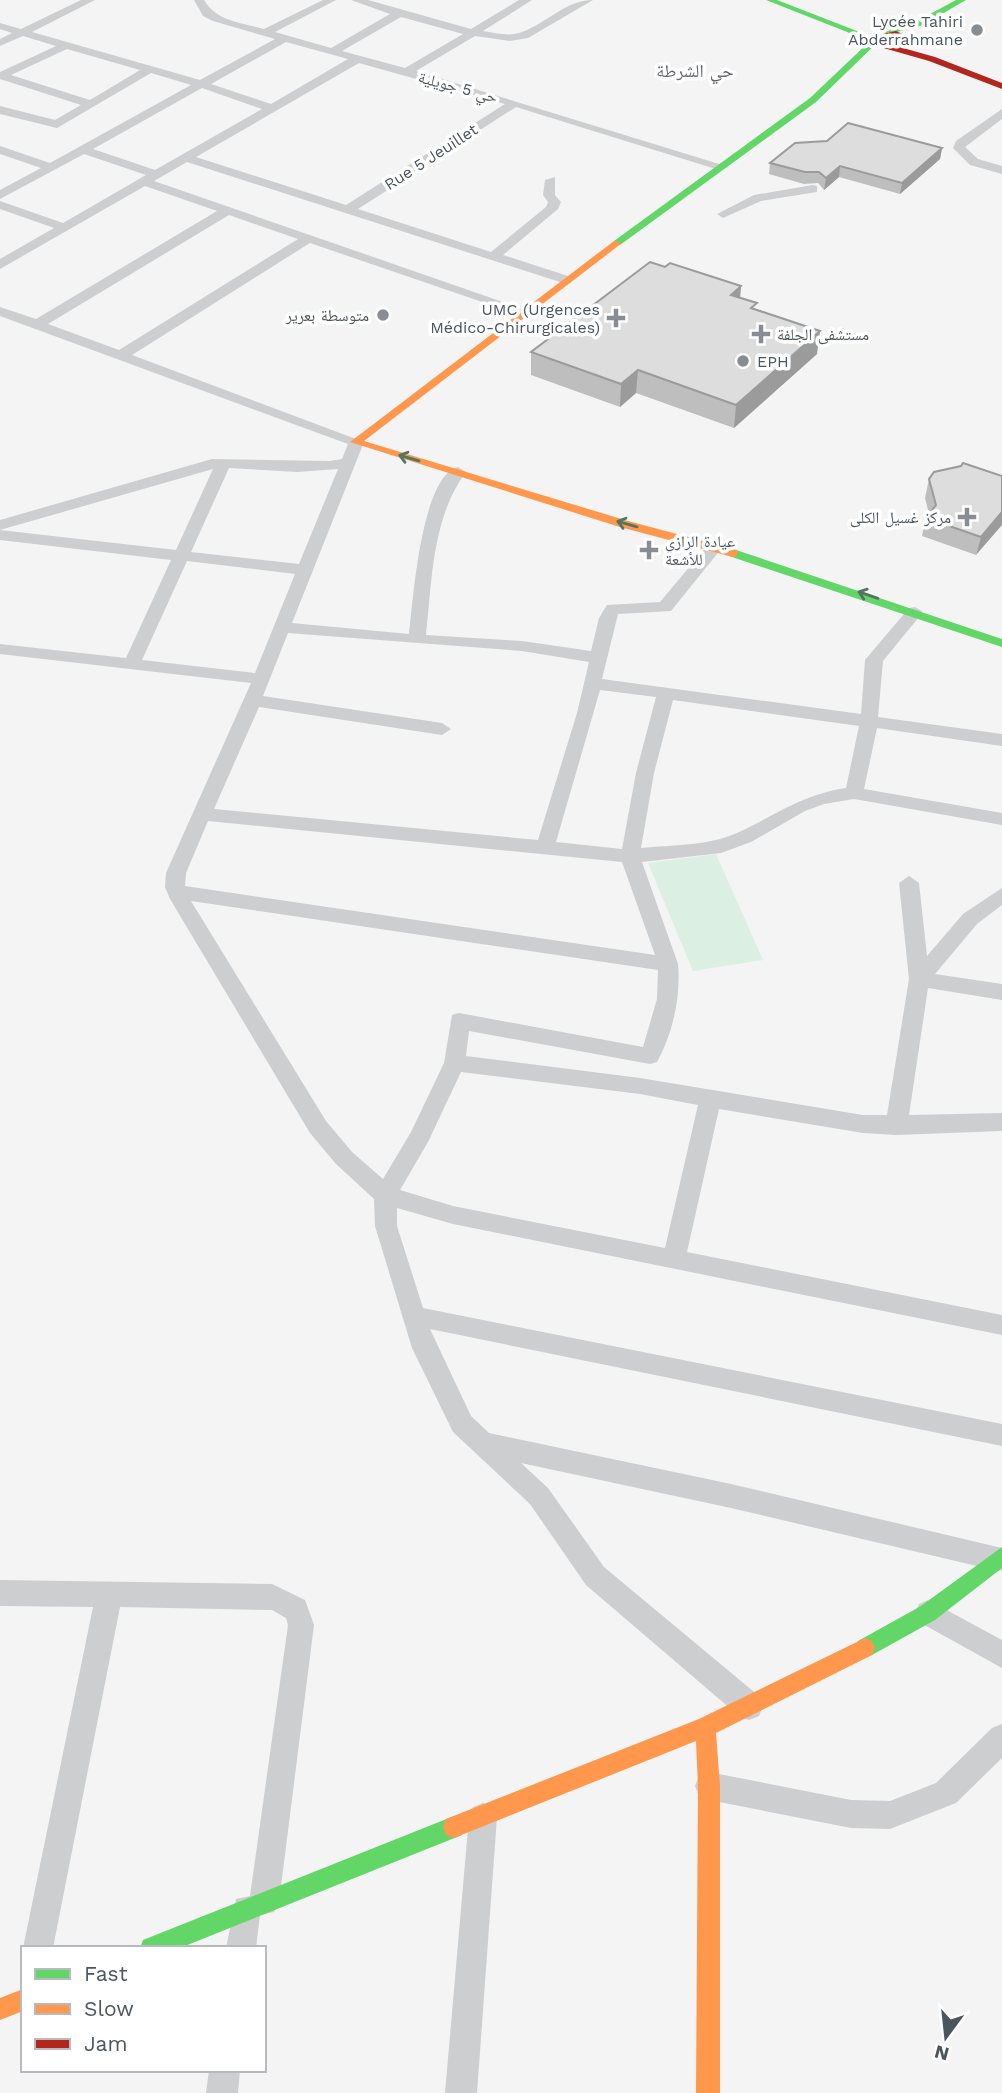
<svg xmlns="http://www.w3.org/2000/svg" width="1002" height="2093" viewBox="0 0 1002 2093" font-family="'Work Sans','Noto Naskh Arabic',sans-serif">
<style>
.green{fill:#dbf0e3}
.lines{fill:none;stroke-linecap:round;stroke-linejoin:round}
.street{fill:#cccecf;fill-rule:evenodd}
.fast{fill:#63d668;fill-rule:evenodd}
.slow{fill:#ff974d;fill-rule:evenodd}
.jam{fill:#b3261e;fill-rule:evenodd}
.wall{fill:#bebebf}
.shaded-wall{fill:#9b9b9b}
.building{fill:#ddddde;stroke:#9b9b9b;stroke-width:2}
.oneway{stroke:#527661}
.poi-dot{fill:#878d93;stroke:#fff;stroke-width:2.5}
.labels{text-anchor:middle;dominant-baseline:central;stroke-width:7;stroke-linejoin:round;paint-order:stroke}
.far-poi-label{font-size:16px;fill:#4c565f;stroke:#fff;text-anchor:end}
.far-street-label{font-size:16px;fill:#4c565f;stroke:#fff}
.far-neighbourhood-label{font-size:18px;fill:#606367;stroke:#fff}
</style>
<rect width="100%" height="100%" fill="#f4f4f4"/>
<path class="green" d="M716,854l47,106 -70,11 -45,-108z"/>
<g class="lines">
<path class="street" d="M81,0h14l-63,32 168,48 75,-41 -62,-18 -10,-5 -9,-16h10c12,21 38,23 60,29l59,-29h13l-61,32 56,16 59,-34 -39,-14h17l103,29 48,-29h13l-49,31c12,2 28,6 39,1 25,-9 44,-32 71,-32l-65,38 -18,3 -35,-5 -59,35 313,96 -10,3 -203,-63 -158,102 133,43 55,-45 2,-5 -5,-7 2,-15 10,-3v18l6,7 -3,7 -55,46 68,22v6l-5,1 -379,-122 -33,19 378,131 -12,3 -210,-72 -178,112 232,87 -72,181 117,11c4,-33 12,-158 49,-167l8,5c-34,45 -34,109 -40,163l96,6 69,10 8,-33 8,-13 53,-3 47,-56 6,-2 8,5 -50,62 -53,3 -16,65 259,35 4,-54 44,-52 6,-1 8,5 -40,49 -5,56 124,17v12l-125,-18 -13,61 138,24v12l-148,-26 -30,5 -19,7 -54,31 -30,11 -79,9 36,102c3,32 -5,69 -21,98l-7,2 -181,-33 -3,25 174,22 223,37h24l22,-136 -10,-96 10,-7 10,7 8,73 36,-42 39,-26v17l-25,19 -42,50 67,10v16l-74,-12 -19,127 93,-2v18l-106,4 -33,-2 -144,-24 -32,143 315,63v20l-549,-111 -56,-16v18l26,82 579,116v22l-572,-117 41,87 18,17 242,51 271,64v22l-4,1 -267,-63 -210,-45 27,25 56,79 155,129 4,10 -4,10 -10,4 -10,-4 -153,-131 -56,-81 -77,-72 -41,-84 -37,-122 -1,-27 -38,-35 -26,-31 -140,-234 -5,-12 1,-14 85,-190 -251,-29v-10l126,14 45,-98 -171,-20v-10l176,20 37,-81 -213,61v-10l212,-61 118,2 12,-2 6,-15 -348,-128v-9l36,12 181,-108 -72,-25 -145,83v-10l54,-31 -54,-19v-8l63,22 83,-48 -62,-21 -84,45v-9l41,-22 -41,-14v-8l50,17 141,-78 -40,-12 -94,55 -57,-14v-8l55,14 26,-15 -81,-26v-7l56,-26 -33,-10 -23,10v-7l12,-6 -12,-4v-6l21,6zM401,17l62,17 -58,34 -63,-17zM286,42l62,17 -77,45 -60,-20zM67,49l73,21 -50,30 -79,-25zM359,63l146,41 -159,101 -150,-48zM202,88l60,21 -107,61 -62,-21zM229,215l69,24 -179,111 -71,-26zM229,468l68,4 41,-3 -39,95 -108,-12zM187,561l108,13 -40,99 -113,-13zM288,633l234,18 67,11 -12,51 -39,127 -324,-31 45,-102 183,28 9,-6 -9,-6 -179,-27zM600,690l56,7 -20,76 -14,76 -66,-7zM673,700l186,26 -13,62c-45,7 -70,27 -109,45 -30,13 -64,12 -96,15l13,-75zM208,821l414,41 33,93 -470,-69 1,-13zM191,901l467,69 -1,29 -14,48 -184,-34 -7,2 -8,48 -33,69 -28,47 -31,-27 -26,-31zM461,1072l179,22 58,11 -33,143 -212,-42 -53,-16 28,-48z
M1002,109v10l-37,28 13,12 24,7v8l-32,-9 -17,-17 3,-7z
M813,185l4,1v6l-56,9 -38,17 -6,-4 37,-19z
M0,1580l272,4 33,16 9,25 -35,277 -5,10 -14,3 -4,33h-30l10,-49 14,-3 38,-271 -2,-7 -14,-8 -152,-3 -67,341h-30l70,-341 -93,-1z
M928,1600l74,40v28l-83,-46 -4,-9 4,-9z
M1002,1724v34l-46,45 -66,26 -39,-1 -142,-28 -10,-4 -4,-10 4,-10 10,-4 142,28 39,1 46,-18 56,-55z
M483,1803l10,4 4,10 -20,276h-32l24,-276 4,-10z
M209,2070h31l-2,23h-32z"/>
<path class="fast" d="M766,0h11l103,40 -64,62 -196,143h-6v-4l196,-143 60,-57z
M956,0h10l-43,25 -37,10 -4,-2 35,-12z
M733,549l269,90v8l-273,-91 -2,-3z
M1002,1547v21l-67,52 -63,35 -7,3 -7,-3 -3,-7 3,-7 63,-35z
M454,1816l8,3 3,8 -3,8 -282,113h-40l3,-8z"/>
<path class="slow" d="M614,241l8,2 -258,198 264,80 109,29v6l-4,1 -113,-30 -270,-85z
M865,1638l7,3 3,7 -3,7 -156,78 4,53v307h-24l2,-307 -2,-45 -242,97 -8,-3 -3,-8 3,-8 253,-100z
M23,1989v22l-23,9v-22z"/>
<path class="jam" d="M896,31l21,10 -5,6 -9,1 32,9 67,26v6l-73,-28 -49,-14 -8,-10zM895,36l13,6 -17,3 -9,-7z"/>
</g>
<path class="wall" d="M942,148l-2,11 -40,35 -61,-17 -15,13 -6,-7 -14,1 -35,-10 1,-11z
M665,267l76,19 -1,12 77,56 -83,74 -98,-35 -16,14 -89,-32v-23z
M1002,476l-26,79 -54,-19 4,-18 3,-4 -4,-16 4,-19z"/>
<path class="shaded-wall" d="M942,148l-2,11 -40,35 2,-11z
M840,166l-1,11 -15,13 2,-12z
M741,286l-2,23 -8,-14z
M820,331l-3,23 -83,74 2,-23z
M638,370l-2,23 -16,14 1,-23z
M1002,512v13l-26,30 5,-18z"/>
<path class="building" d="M848,123l94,25 -40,35 -62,-17 -14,12 -7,-6h-14l-35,-9 25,-20 32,-2z
M650,262l15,5 5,-4 71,23 -10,9 26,8 -6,5 69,23 -84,74 -98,-35 -17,14 -90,-32z
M963,463l39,13v36l-21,25 -55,-19 10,-13 -7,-26 5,-7 27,-6z"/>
<defs><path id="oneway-shaft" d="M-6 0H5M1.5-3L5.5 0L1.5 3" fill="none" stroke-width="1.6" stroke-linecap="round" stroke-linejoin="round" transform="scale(1.75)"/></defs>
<g class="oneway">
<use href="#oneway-shaft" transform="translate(409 458) rotate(-164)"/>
<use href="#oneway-shaft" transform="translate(627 524) rotate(-164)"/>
<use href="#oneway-shaft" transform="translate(868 595) rotate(-161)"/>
</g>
<g class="poi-dot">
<circle cx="977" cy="30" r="7"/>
<circle cx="383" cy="315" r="7"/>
<path d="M612.5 307.5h7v7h7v7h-7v7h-7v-7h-7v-7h7z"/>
<path d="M757.5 323.5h7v7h7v7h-7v7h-7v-7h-7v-7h7z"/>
<circle cx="743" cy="361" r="7"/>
<path d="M963.5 506.5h7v7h7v7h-7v7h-7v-7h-7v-7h7z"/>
<path d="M645.5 539.5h7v7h7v7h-7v7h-7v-7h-7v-7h7z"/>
</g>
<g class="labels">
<g class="far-poi-label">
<text x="963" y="21">Lycée Tahiri<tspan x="963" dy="18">Abderrahmane</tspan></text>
<text x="600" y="309">UMC (Urgences<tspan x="600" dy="18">Médico-Chirurgicales)</tspan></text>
<text x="369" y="315">متوسطة بعرير</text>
<text x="777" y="334" text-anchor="start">مستشفى الجلفة</text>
<text x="757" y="361" text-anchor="start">EPH</text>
<text x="951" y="517">مركز غسيل الكلى</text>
<text x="665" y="541" text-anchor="start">عيادة الرازي<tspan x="665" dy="18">للأشعة</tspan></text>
</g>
<g class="far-street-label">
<text transform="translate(458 87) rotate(15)">حي 5 جويلية</text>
<text transform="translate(431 157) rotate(-33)">Rue 5 Jeuillet</text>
</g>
<g class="far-neighbourhood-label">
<text x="695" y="70">حي الشرطة</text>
</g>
</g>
<rect x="21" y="1946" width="245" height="126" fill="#ffffff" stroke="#b7bbbf" stroke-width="2"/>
<rect x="35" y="1969" width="35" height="10" fill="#63d668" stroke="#b7bbbf" stroke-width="2"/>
<text x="84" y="1981" font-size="21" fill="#4c565f">Fast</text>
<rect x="35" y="2004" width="35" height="10" fill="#ff974d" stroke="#b7bbbf" stroke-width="2"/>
<text x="84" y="2016" font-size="21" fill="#4c565f">Slow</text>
<rect x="35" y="2039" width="35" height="10" fill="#b3261e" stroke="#b7bbbf" stroke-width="2"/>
<text x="84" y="2051" font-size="21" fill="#4c565f">Jam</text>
<g transform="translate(946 2037) rotate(195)" stroke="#ffffff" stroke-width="5" paint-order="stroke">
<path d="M0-5L12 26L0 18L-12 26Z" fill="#4c565f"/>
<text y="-10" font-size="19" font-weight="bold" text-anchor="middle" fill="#4c565f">N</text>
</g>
</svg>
